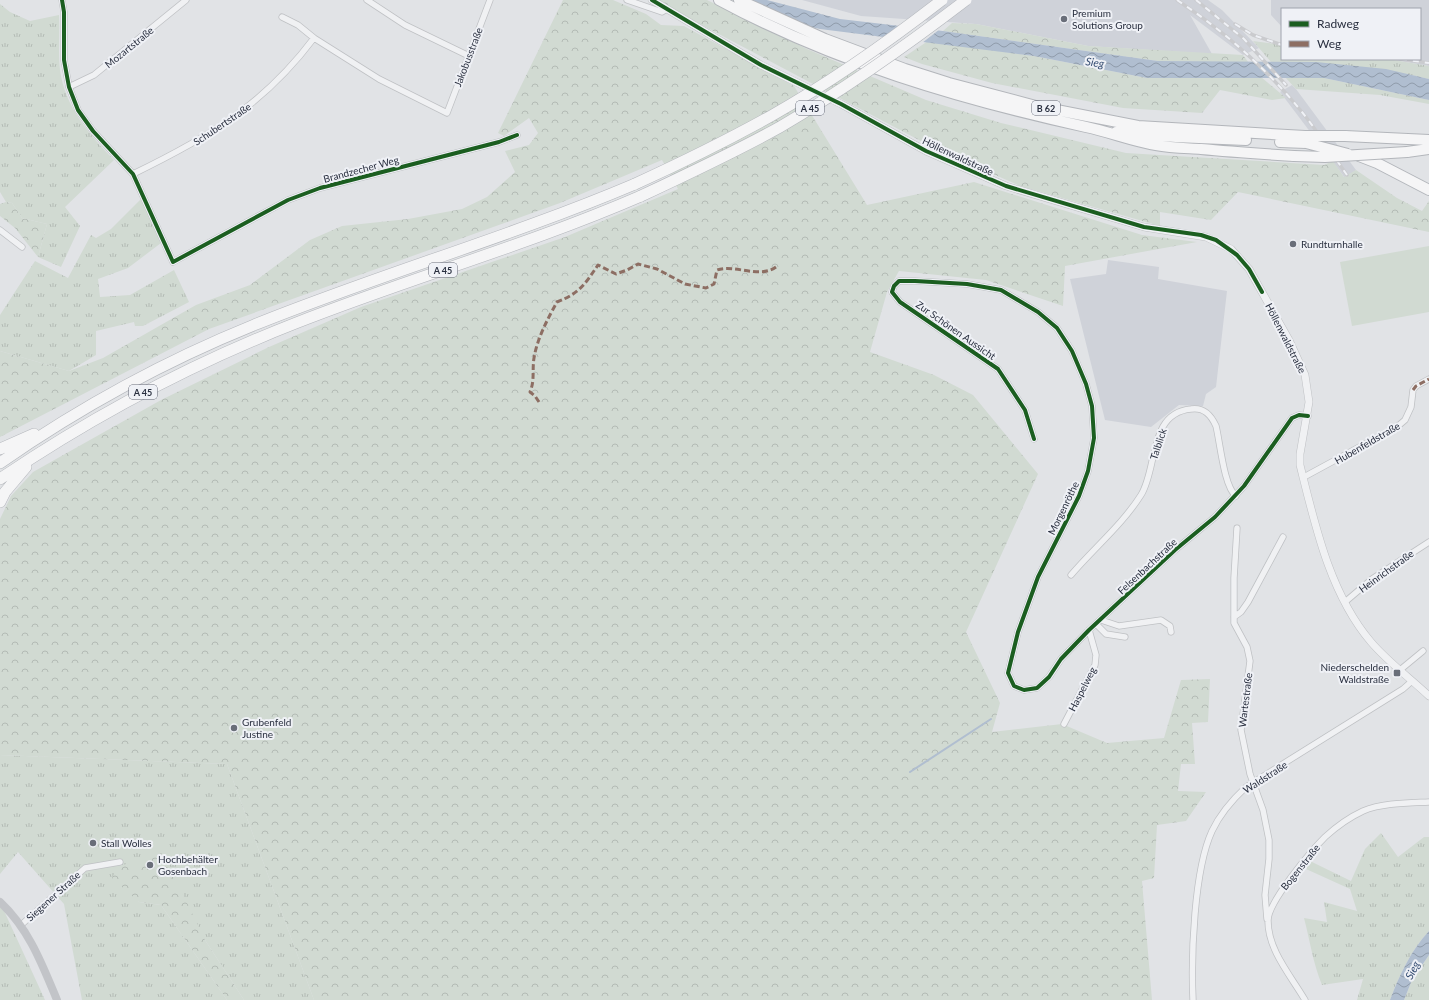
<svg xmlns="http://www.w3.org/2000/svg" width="1429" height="1000" viewBox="0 0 1429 1000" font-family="Lato,sans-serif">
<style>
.built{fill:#cfd2d9}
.grass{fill:url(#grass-tufts)}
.forest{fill:url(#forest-crowns)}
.pitch{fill:#d1dad2}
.water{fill:url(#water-waves)}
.pier{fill:#e1e3e6}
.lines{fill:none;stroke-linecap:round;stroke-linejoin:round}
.stream{stroke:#b0bed0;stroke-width:2}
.minor-casing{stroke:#bfc1c4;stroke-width:7}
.tertiary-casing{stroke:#bfc1c4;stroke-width:8}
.trunk-casing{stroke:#b3b6bb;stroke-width:12}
.motorway-casing{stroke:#b3b6bb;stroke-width:12}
.minor{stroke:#f0f1f3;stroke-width:5.5}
.tertiary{stroke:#f0f1f3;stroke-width:7}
.secondary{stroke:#c2c4c8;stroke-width:8}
.trunk{stroke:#f5f5f6;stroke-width:10}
.motorway{stroke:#f5f5f6;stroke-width:11}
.rail-casing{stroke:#cacbce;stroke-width:3.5}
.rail{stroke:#eff1f6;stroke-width:2;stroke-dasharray:6;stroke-linecap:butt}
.trunk-bridge-casing{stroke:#b3b6bb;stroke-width:12;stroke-linecap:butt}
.motorway-bridge-casing{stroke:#b3b6bb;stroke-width:12;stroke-linecap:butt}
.trunk-bridge{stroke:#f5f5f6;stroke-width:10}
.motorway-bridge{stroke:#f5f5f6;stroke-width:11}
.quiet{stroke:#8d6e63;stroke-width:3;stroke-dasharray:6 3;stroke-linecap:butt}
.cycleway-casing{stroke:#eff1f6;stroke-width:6}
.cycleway{stroke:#1b5e20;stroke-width:4}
.poi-dot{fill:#696e79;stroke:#eff1f6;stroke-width:1.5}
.labels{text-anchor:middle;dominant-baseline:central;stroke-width:4;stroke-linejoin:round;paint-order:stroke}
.shield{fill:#eff1f6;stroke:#646976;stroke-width:1}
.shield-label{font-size:9px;font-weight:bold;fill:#292f3f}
.poi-label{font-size:10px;fill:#292f3f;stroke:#eff1f6;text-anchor:start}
.street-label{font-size:10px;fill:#292f3f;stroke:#eff1f6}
.water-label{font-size:11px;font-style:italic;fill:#344c71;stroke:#eff1f6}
</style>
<defs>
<pattern id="grass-tufts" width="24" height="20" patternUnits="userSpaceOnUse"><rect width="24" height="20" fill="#d1dad2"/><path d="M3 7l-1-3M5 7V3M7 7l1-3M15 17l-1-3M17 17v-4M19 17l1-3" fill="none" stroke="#b3bbb5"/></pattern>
<pattern id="forest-crowns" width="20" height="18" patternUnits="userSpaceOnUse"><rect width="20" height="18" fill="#d1dad2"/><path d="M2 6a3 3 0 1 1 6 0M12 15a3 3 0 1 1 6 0" fill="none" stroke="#b3bbb5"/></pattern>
<pattern id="water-waves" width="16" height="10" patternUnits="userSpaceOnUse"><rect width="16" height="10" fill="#b0bed0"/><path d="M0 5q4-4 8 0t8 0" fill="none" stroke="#8f9baa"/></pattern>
</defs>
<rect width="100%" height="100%" fill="#e1e3e6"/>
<path class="built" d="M802,0h406l14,10 37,38 -16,7 -53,-40 22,39 -124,-8 -112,-22 -115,-8z
M1271,0h158v66l-41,-7h32v-50h-138v18l-11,-12z
M1292,85l4,4 60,81 -11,8 -65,-86z
M1108,260l51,7 -1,12 69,12 -11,96 -10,7 -3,12 -24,-1 -28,22 -46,-7 -35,-141 36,-5z"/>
<path class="grass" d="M0,4l10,8 20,9 29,-6c1,18 -1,37 1,55 5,37 29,64 54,90l-49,47 15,19 -19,41 -23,-10 9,-33 -25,-6 -10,-15 -6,-1 -6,-10z
M1253,41l29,4v14h106l41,7v13c-52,-12 -104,-17 -158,-17z
M1285,77l39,1 105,22v4l-49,-9 -84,-6z
M141,199l20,44 -33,25 -30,11 2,18 30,-2 44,-25 15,32 -46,24h-8l-1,-4 -38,9v24l-27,16 -69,-20v-36l35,-54 33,17 23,-43 5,3 15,-9z
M0,755l227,9 87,236h-70l-39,-60 -70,-77 -16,3 20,36 22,3 66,95h-145l-18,-96 -46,-52 -18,22z
M1381,833l17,24 26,-20h5v94c-18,19 -30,45 -39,69h-33l6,-21 -41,6c-9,-22 -12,-44 -18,-67l23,4 -3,-20 33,9 -7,-22 -44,-20 4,-8 41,20 14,-32z
M0,902l45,98h-45z
M1429,955v45h-25l8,-20z"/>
<path class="forest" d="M563,0h50l33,14 15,11 23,1 110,60 73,119 107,-23 168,53 55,7 -132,24 -2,40 -77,-26 -87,-9 -12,21 -17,60 64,23 39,20 65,79 -72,158 34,71 -8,29 70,-8 45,19 57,-5 17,-58 29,-1 -2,43 -16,1 3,41h-14l-3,27 28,1 -20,29 -29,4 -3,53 -12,3 10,119h-838l-87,-236 -227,-9v-236l11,-23 22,-24 128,-72 108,-53 92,-40 204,-70 113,-48 -16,-29 -102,43 -351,126 -209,108v-86l69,20 34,-13 93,-53 54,-20 60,-45 32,-14 66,-7 54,-10 25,-12 28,-25 -10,-21 24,-6 9,-12 -9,-15 -25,18 -6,-3z
M658,0h49l100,49 119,51 75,23 125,30 198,12 9,-4 11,16 12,-7 41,28 25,13 7,-10v31l-191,-40 -27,28 -51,-8v14l-140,-40 -84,-37 -255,-135z
M952,23l24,1 112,22 155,9 6,8 -91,-2 -215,-30z
M928,41l106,15 113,22 114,-1 25,21 -14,2 -52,-10 -18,23 -79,-5 -131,-25 -70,-19 -18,-7z
M6,202l6,1 10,15 25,6 -9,33 -23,-29 -15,-12v-12z
M164,855l41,85 39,60h-17l-66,-95 -22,-3 -27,-24 7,-12z"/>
<path class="pitch" d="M1429,246v66l-77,14 -12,-64z"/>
<path class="water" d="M747,0h20l73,19 103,12 215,30 158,1 70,7 43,10v21l-105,-22h-177l-113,-22 -214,-27 -37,-8z
M1429,931v24l-17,25 -8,20h-14c9,-24 21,-50 39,-69z"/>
<path class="pier" d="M901,24l39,5 -18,14 -40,-5z"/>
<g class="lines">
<path class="stream" d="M910,772l81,-53"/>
<defs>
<path id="minor" d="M62,0l2,12v48l5,27 9,23 15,21 40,43 40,88 115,-62 32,-12 179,-46 18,-7
M367,0l38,25 64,31
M627,0l35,12 5,-3
M282,17l16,8 16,13
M69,87l25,-12 92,-75
M133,174c74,-36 130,-68 181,-136l65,41 68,34 43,-113
M0,230l22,17
M1034,439l-9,-29 -27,-41 -98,-67 -8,-10 2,-6 5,-5h16l52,3 34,6 37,22 19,16 15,23 14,33 6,22 2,32 -6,33 -9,25 -41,81 -20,55 -10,41 6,13 10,4 13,-2 12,-11 12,-18 28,-29 86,-80 40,-33 29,-31 48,-68 7,-3 9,1
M1304,477l94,-51 7,-6 6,-13 2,-17 3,-4 13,-7
M1237,528l-3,50v45l13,24 3,14 -9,69 9,44 13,36 6,30v19l-4,36 2,24
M1071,575c23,-27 51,-50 70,-80 17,-27 7,-82 50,-86 13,-2 20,6 25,17 4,16 8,61 20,70
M1345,602l27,-23 57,-37
M1234,617l7,-5 7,-10 35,-65
M1101,620l18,6 42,-6 9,6 1,6
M1096,624l10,10 19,3
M1400,670l23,-19
M1064,724l31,-59 1,-10 -7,-25
M21,925l64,-57 35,-6
M1193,1000c-2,-44 1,-130 19,-169 8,-17 20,-31 34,-44l157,-98 9,-8
M1305,1000c-14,-24 -37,-50 -37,-79 -1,-18 44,-71 57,-84 11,-10 25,-20 38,-26 19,-8 45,-8 66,-9"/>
<path id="tertiary" d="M652,0l109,65 80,39 85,47 80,35 138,41 62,10 25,12 18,20 40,71 16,35 4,27 -9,52v11c15,60 30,129 71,177 17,20 39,36 58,54"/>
<path id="trunk" d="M719,0c115,62 240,99 367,127 24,5 46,14 70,18 15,3 30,3 45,4 31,3 62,5 93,7
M739,0l86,39 80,30 44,14 87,23 102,20 167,10
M1116,132l60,5 70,3
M1345,136l84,4
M1280,142l26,1
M1407,152l22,-3
M1359,156l18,7 52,27"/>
<path id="motorway" d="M0,449l34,-15
M0,463c79,-55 165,-102 254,-138 126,-51 256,-88 381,-141
M0,479c93,-63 191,-115 296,-156 114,-45 232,-78 345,-127
M0,502l5,-10 21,-25"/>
</defs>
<use href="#minor" class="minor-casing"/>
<use href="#tertiary" class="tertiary-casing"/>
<use href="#trunk" class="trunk-casing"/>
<use href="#motorway" class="motorway-casing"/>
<use href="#minor" class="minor"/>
<use href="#tertiary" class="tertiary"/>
<path class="secondary" d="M0,902c29,27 42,62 57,98"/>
<use href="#trunk" class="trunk"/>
<use href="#motorway" class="motorway"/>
<defs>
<path id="rail" d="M1177,0c47,31 89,68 125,112 16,20 30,42 45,63
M1196,0l48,39 42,46
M1235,24l18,11 29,10
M1401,59l28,4"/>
</defs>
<use href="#rail" class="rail-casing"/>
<use href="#rail" class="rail"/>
<defs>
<path id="trunk-bridge" d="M1305,136h40
M1306,143l42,11
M1294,156l31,1 82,-5"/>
<path id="motorway-bridge" d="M635,184c46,-21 91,-43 136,-68 60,-34 117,-74 171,-116
M641,196c47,-22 94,-44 139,-69 65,-38 126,-81 186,-127"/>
</defs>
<use href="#trunk-bridge" class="trunk-bridge-casing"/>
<use href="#motorway-bridge" class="motorway-bridge-casing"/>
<use href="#trunk-bridge" class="trunk-bridge"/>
<use href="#motorway-bridge" class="motorway-bridge"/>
<path class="quiet" d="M1413,390l3,-4 13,-7
M539,402l-4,-6 -5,-4c5,-12 2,-22 4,-34 3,-19 14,-40 23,-56 23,-9 28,-18 41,-37l18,9 11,-4 11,-6 19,5 28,15 21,4 8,-4 3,-14c18,-6 42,9 59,-3"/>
<defs>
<path id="cycleway" d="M62,0l2,12v48l5,27 9,23 15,21 40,43 40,88 115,-62 32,-12 179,-46 18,-7
M652,0l109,65 80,39 85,47 80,35 138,41 57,8 15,5 21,15 12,14 13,23
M1034,439l-9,-29 -27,-41 -98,-67 -8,-10 2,-6 5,-5h16l52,3 34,6 37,22 19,16 15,23 14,33 6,22 2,32 -6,33 -9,25 -41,81 -20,55 -10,41 6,13 10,4 13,-2 12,-11 12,-18 28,-29 86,-80 40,-33 29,-31 48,-68 7,-3 9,1"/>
</defs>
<use href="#cycleway" class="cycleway-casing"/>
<use href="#cycleway" class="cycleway"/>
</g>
<g class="poi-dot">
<circle cx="1064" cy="19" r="4"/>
<circle cx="1293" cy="244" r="4"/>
<rect x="1393" y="669" width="8" height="8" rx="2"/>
<circle cx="234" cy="728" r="4"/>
<circle cx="93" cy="843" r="4"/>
<circle cx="150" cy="865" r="4"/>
</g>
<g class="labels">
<g class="shield">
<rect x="796" y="101" width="28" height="14" rx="3"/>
<rect x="1032" y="101" width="28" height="14" rx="3"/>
<rect x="429" y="263" width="28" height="14" rx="3"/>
<rect x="129" y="385" width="28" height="14" rx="3"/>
</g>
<g class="shield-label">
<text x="810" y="108">A 45</text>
<text x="1046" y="108">B 62</text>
<text x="443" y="270">A 45</text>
<text x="143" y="392">A 45</text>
</g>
<g class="poi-label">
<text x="1072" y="13">Premium<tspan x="1072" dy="12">Solutions Group</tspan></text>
<text x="1301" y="244">Rundturnhalle</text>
<text x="1389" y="667" text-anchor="end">Niederschelden<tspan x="1389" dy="12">Waldstraße</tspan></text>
<text x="242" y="722">Grubenfeld<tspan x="242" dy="12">Justine</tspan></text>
<text x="101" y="843">Stall Wolles</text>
<text x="158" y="859">Hochbehälter<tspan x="158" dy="12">Gosenbach</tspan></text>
</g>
<g class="street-label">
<text transform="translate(129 47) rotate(-39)">Mozartstraße</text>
<text transform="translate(468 57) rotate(-69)">Jakobusstraße</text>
<text transform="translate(222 124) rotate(-34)">Schubertstraße</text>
<text transform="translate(958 156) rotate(25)">Höllenwaldstraße</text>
<text transform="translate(361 169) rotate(-15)">Brandzecher Weg</text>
<text transform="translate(956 330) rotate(35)">Zur Schönen Aussicht</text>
<text transform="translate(1286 338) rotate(63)">Höllenwaldstraße</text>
<text transform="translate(1367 443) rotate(-30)">Hubenfeldstraße</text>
<text transform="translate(1158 444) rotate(-72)">Talblick</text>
<text transform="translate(1063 508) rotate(-64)">Morgenröthe</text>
<text transform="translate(1147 566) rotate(-43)">Felsenbachstraße</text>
<text transform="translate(1386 571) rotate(-36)">Heinrichstraße</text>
<text transform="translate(1082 689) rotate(-63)">Haspelweg</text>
<text transform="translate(1245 700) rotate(-83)">Wartestraße</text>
<text transform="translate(1265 777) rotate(-33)">Waldstraße</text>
<text transform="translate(1300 867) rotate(-51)">Bogenstraße</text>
<text transform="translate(53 896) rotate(-42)">Siegener Straße</text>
</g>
<g class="water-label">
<text transform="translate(1095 62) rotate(9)">Sieg</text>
<text transform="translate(1412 970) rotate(-63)">Sieg</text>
</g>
</g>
<rect x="1281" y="8" width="140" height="52" fill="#eff1f6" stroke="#a0a3ad"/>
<rect x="1289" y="21" width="20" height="6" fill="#1b5e20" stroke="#a0a3ad"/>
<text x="1317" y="28" font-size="12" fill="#292f3f">Radweg</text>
<rect x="1289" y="41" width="20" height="6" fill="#8d6e63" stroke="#a0a3ad"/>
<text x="1317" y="48" font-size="12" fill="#292f3f">Weg</text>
</svg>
